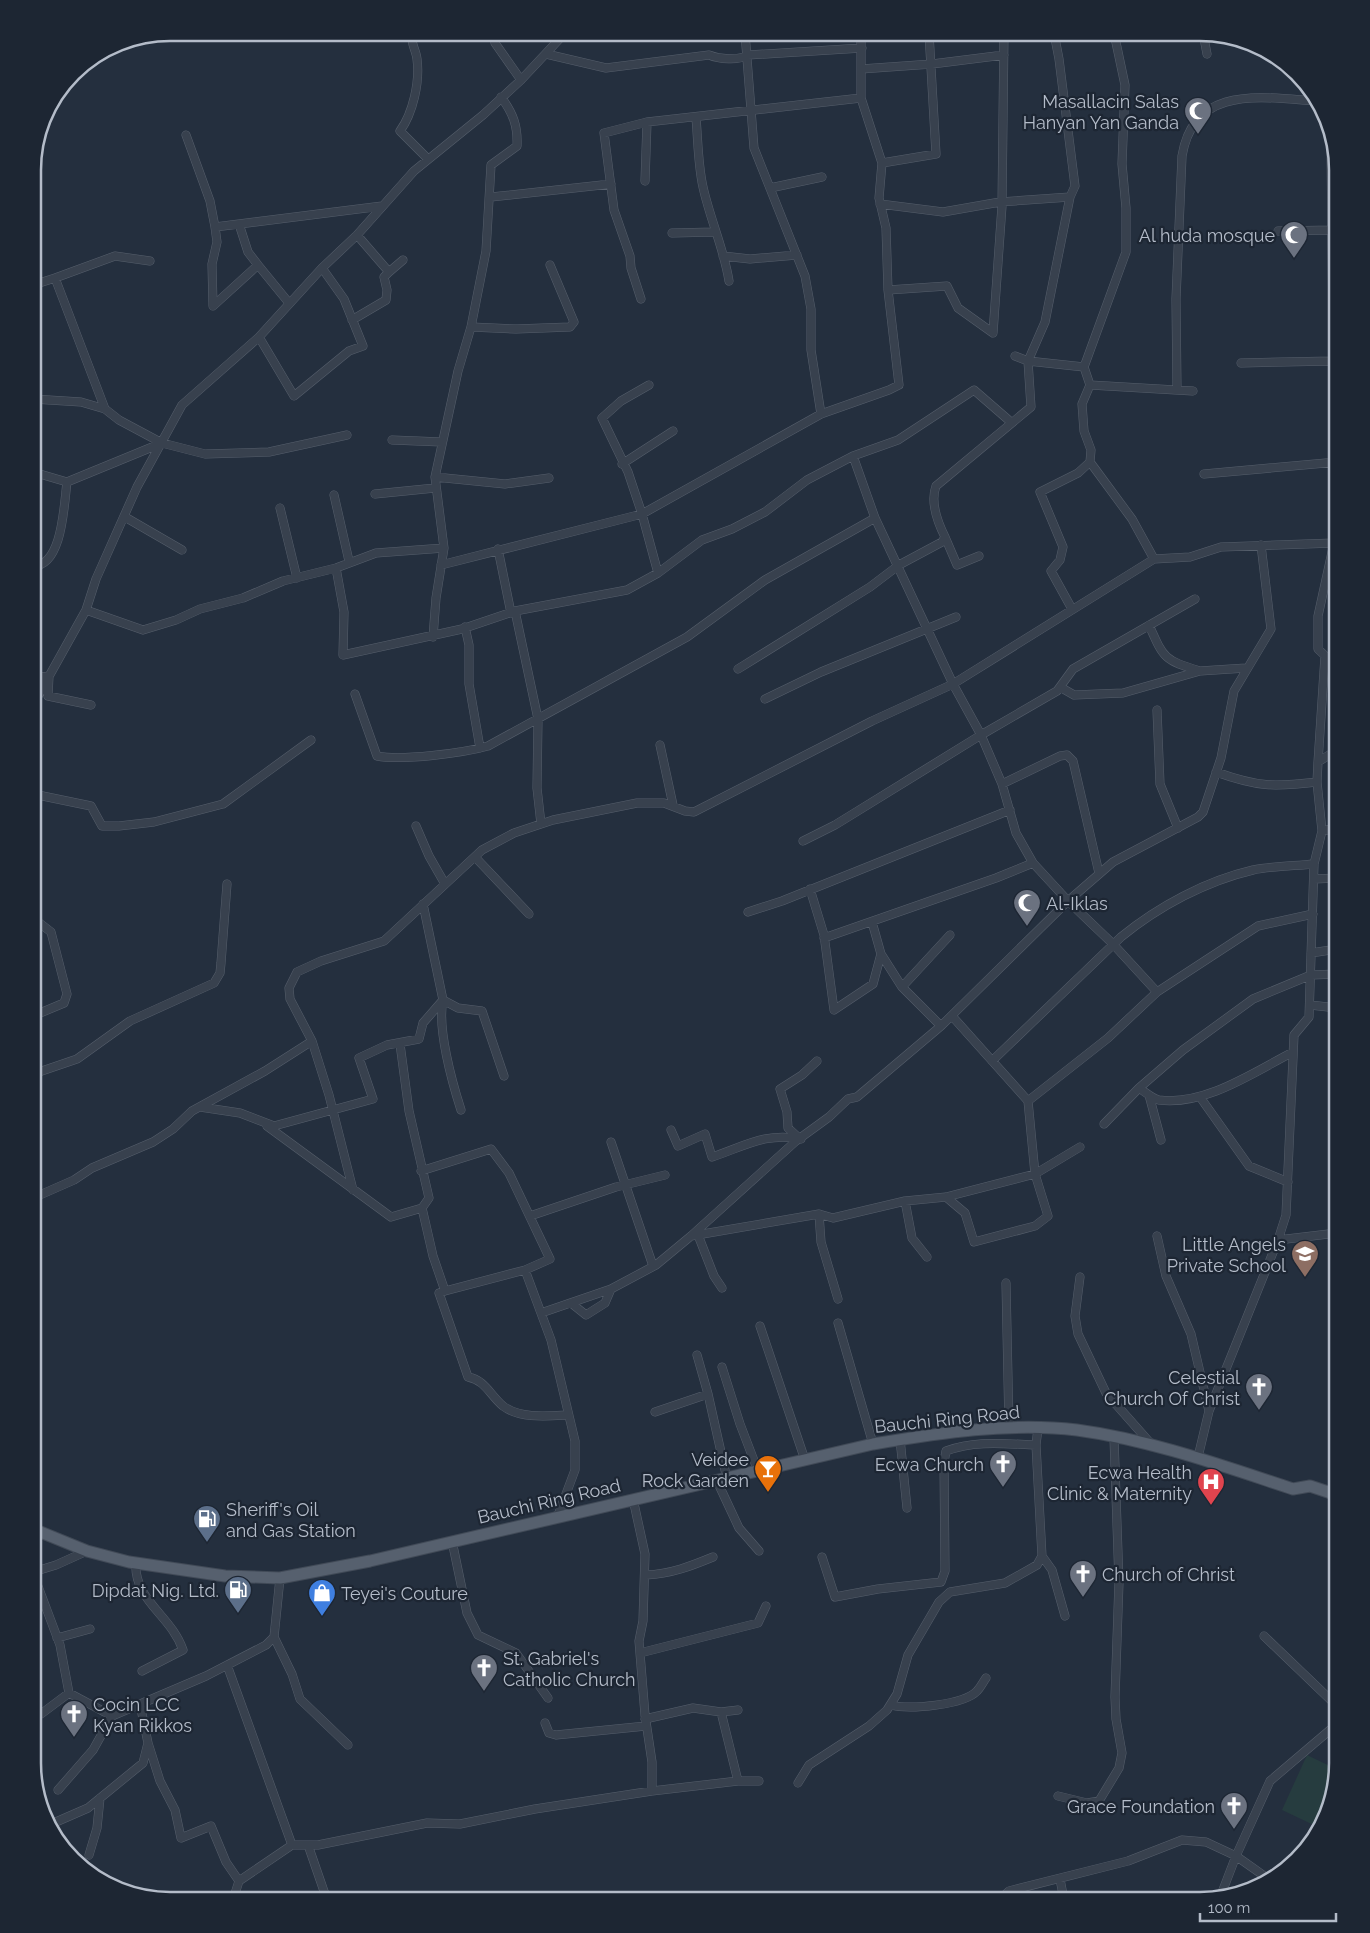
<svg xmlns="http://www.w3.org/2000/svg" width="1370" height="1933" viewBox="0 0 1370 1933" font-family="Raleway,sans-serif">
<style>
.green{fill:#263c3f}
.lines{fill:none;stroke-linecap:round;stroke-linejoin:round}
.street-casing{stroke:#565f6c;stroke-width:9}
.primary-casing{stroke:#414a57;stroke-width:13}
.street{stroke:#38414e;stroke-width:8}
.primary{stroke:#56606e;stroke-width:11}
.labels{text-anchor:middle;dominant-baseline:central;stroke-width:4.5;stroke-linejoin:round;paint-order:stroke}
.poi-label{font-size:18px;fill:#b4bcc9;stroke:#1d2633;text-anchor:end}
.street-label{font-size:18px;fill:#b4bcc9;stroke:#1d2633}
.rim{fill:none;stroke:#b4bcc9;stroke-width:2.5}
</style>
<rect width="100%" height="100%" fill="#242f3e"/>
<path class="green" d="M1307,1755l29,14 -16,59 -38,-18z"/>
<g class="lines">
<defs>
<path id="street" d="M412,33c-2,9 4,17 5,26 3,23 -4,54 -17,72l28,28
M494,33l1,10 26,37
M745,33l9,115 51,128 6,33v41l10,64
M1203,33l4,21
M546,54l60,14 103,-13c10,4 29,6 39,0l114,-7
M861,69l71,-5 72,-9
M696,118c2,22 2,47 7,69 7,32 21,62 26,94
M186,135l24,66 5,26 167,-21
M1331,147l4,377 -1,19 -16,73v33l19,18
M882,163l54,-9 -7,-121
M645,181l2,-59
M770,188l52,-11
M491,197l120,-13
M880,204l63,8 57,-10 70,-5
M239,224l9,28 10,13
M1278,231l54,-1
M672,233l43,-1
M357,235l32,37 14,-12
M723,256l27,3 47,-4
M55,278l60,-22 35,5
M33,285l22,-7 50,131
M888,290l59,-4 11,22 35,25
M641,299l-10,-31 -1,-12 -16,-46 -10,-77 43,-11 214,-24
M213,306l45,-41 31,38
M213,306l-1,-42 5,-22 -2,-15
M352,320l34,-20 1,-10 -3,-13 5,-5
M471,327l45,2 54,-2 4,-5 -24,-57
M993,333l9,-127 2,-173
M259,337l35,59 55,-45 14,-5 -19,-47 -22,-31
M1015,356l13,5 56,6 6,18 103,6
M1241,363l92,-2
M1084,367l42,-115v-44l-4,-44 3,-79 -11,-52
M649,385l-28,16 -19,17 26,54 14,42 16,59
M1177,390l-1,-91 6,-143c12,-73 82,-58 137,-55
M33,399l48,3 24,7 14,11 43,23 43,11 64,-2 78,-17
M392,440l50,2
M853,456l22,62 78,166 28,51 21,49 14,49 17,30 35,38 45,43 44,48
M1090,462l42,57 22,40
M622,464l51,-33
M33,472l34,10 95,-39
M1204,474l133,-12
M435,477l70,7 44,-6
M375,494l60,-6
M334,495l15,66
M280,508l17,70
M125,517l57,33
M945,537l12,28 22,-9
M498,549l13,64
M441,565l201,-51 179,-100 68,-24 10,-5 -11,-95 -2,-62 -7,-30 3,-35 -21,-65v-65
M33,566c30,0 31,-63 34,-84
M336,568l8,44 -1,43 119,-26 53,-18 112,-21 31,-17 44,-33 30,-11 33,-17 42,-32 46,-24 45,-16 76,-50 38,33
M1072,609l-21,-38 9,-11 3,-13 -23,-55 38,-19 12,-11 1,-12 -7,-19 -2,-27 8,-19
M86,610l57,20 33,-10 24,-11 43,-11 40,-17 53,-13 40,-15 68,-5
M515,611l23,108 -1,69 4,36
M1149,625c15,34 15,35 51,46
M465,627l4,18v39l11,64
M433,637l3,-39 8,-50 -9,-71 23,-106 13,-44 15,-76 5,-86 26,-19c1,-20 -4,-33 -16,-49
M738,669l132,-82 29,-22 43,-23 3,-5c-7,-14 -15,-35 -9,-51l95,-79 -3,-46 17,-39 25,-125 5,-11 -16,-127 -5,-26
M33,678l16,-2 -1,20 43,9
M1060,687l14,8 49,-2 77,-22 46,-3
M355,694l22,62c25,5 86,-3 111,-10l199,-109 78,-57 110,-62
M765,699l56,-27 135,-55
M33,705l53,-95 10,-31 41,-92 45,-82 77,-68 63,-69 35,-33 57,-64 69,-56 38,-35 44,-47
M1157,710l3,74 18,44
M660,745l13,60
M1318,762l7,-106
M1216,772c42,15 57,15 101,10
M1002,784l58,-28 7,-1 6,6 26,112
M33,794l58,12 11,20h17l35,-4 69,-18 88,-64
M416,826l13,30 16,28
M1322,831l15,-3
M803,841l32,-16 146,-90 76,-44 16,-22 122,-70
M475,857l54,57
M1314,879l23,-1
M810,889l14,46 10,75 39,-26 8,-30
M748,912l34,-11 228,-91
M872,922l9,32 21,33
M824,938l172,-60 37,-15
M1311,953l26,-4
M1310,1005l27,3
M33,1016l31,-13 3,-9 -16,-62 -18,-14
M941,1026l-39,-39 48,-52
M312,1041l17,54 24,95
M33,1056l7,16
M992,1061l129,-124c38,-31 85,-56 132,-67 20,-4 41,-4 61,-6
M33,1074l44,-15 53,-38 84,-38 6,-10 1,-10 6,-79
M1139,1088c6,4 14,11 20,12 46,6 95,-28 134,-48
M1149,1095l12,45
M1200,1097l49,69 39,16
M1028,1101l80,-63 49,-46 101,-66 55,-12
M200,1107l40,6 34,13 99,-27 -14,-41 28,-13 32,-6 4,-16 20,-23 -20,-96
M461,1110c-9,-28 -24,-82 -18,-110l15,8 24,3 22,65
M1104,1124l35,-36 44,-38 70,-51 58,-24 26,-1
M267,1126l124,91 31,-9 7,-10 -20,-87 -9,-67
M671,1130l7,16 27,-12 7,23c33,-11 54,-25 89,-18
M799,1138l-11,-10 -1,-16 -7,-23 22,-14 15,-14
M611,1142l42,124
M421,1171l70,-22 18,24 41,86 -25,11
M946,1197l19,16 9,29 61,-16 13,-10 -13,-42 45,-27
M33,1198l41,-18 18,-12 61,-26 20,-13 19,-18 73,-40 47,-30 -22,-42 -1,-11 8,-16 24,-11 63,-20 98,-91 32,-17 39,-13 84,-17h27l21,8 9,1 178,-91 81,-37 201,-125 36,-2 31,-10 113,-4
M905,1201l7,37 15,19
M422,1208l11,48 12,35 80,-21 26,70 24,101v29l-18,48
M819,1214l2,28 17,57
M530,1216l86,-29 49,-12
M698,1235l16,41 8,12
M691,1236l128,-22 14,4 72,-17 41,-4 89,-23 -7,-73 -76,-85
M1157,1236l9,40 25,58 18,77
M1278,1240l59,-7
M1080,1277l-5,39 3,18 28,59 46,52
M1006,1283l3,144
M445,1291l-6,2 29,84c17,3 22,18 35,29 17,13 45,10 65,9
M571,1303l15,12 19,-12 6,-14 45,-24 35,-29 105,-95 33,-24 19,-18 9,-2 84,-71 127,-125 45,-39 85,-45 5,-5 18,-54 13,-67 37,-62 -10,-84
M541,1313l70,-24
M838,1323l35,121
M760,1326l45,134
M697,1355l11,39 19,85
M722,1367l18,57 18,47
M655,1412l53,-18
M900,1439l7,69
M1198,1457l11,-46 69,-171 8,-25 8,-180 15,-18 5,-153 8,-33 -5,-49 1,-20 19,-12
M717,1481l22,47 20,23
M633,1499l12,55 -2,67 -4,20 6,74 7,47v29
M452,1541l15,72 11,22 38,18 32,45
M1042,1556l10,14 13,46
M822,1557l13,40 43,-8 63,-7 4,-11 -1,-109 2,-11c30,-11 59,-7 90,-6
M136,1562c-3,38 35,53 47,88l-41,21
M33,1572l23,-7 31,-14
M33,1573l27,72 9,48 -28,21
M646,1575c25,-1 45,-9 67,-18
M1264,1636l73,70
M274,1637l18,37 8,25 48,46
M57,1638l33,-9
M640,1653l118,-30 8,-17
M227,1665l65,180
M69,1693l43,23
M891,1705c18,5 73,0 86,-14 4,-4 6,-9 9,-13
M721,1712l17,69
M645,1719l48,-11 28,4 17,-2
M545,1723l4,10 7,2 90,-9
M148,1743l12,38 15,29 6,28 30,-12 15,36 13,19
M798,1783l11,-18 60,-39 18,-16 10,-16 11,-39 31,-53 11,-10 55,-9 32,-18 5,-9 -6,-111 2,-17
M58,1790l35,-40 19,-34 94,-40 60,-31 8,-8 6,-59
M1058,1796l29,7 12,-2 20,-33 3,-15 -6,-34 -1,-22 4,-115 -5,-144
M49,1825l39,-17 55,-45 5,-20 -8,-39
M308,1845l19,55
M89,1855l8,-27 3,-30
M1060,1879l4,21
M1221,1895l15,-39 34,-75 67,-57
M233,1900l6,-19 53,-36h26l109,-22 33,1 75,-15 117,-18 86,-10h21
M999,1900l10,-9 119,-30 54,-21 24,2 30,14 34,24"/>
<path id="primary" d="M33,1529l54,22 42,11 96,14 55,2 90,-17 503,-117c67,-11 136,-22 204,-14 74,10 146,36 216,59l17,-3 27,9"/>
</defs>
<use href="#street" class="street-casing"/>
<use href="#primary" class="primary-casing"/>
<use href="#street" class="street"/>
<use href="#primary" class="primary"/>
</g>
<defs>
<symbol id="mosque-pin" viewBox="-11 -11 22 30"><path d="M0 17L-7.5 6A9.5 9.5 0 1 1 7.5 6Z" fill="#6b7280" stroke="#1d2633"/><path d="M3.5-4.9A6 6 0 1 0 3.5 4.9A5 5 0 1 1 3.5-4.9Z" fill="#fff"/></symbol>
<symbol id="school-pin" viewBox="-11 -11 22 30"><path d="M0 17L-7.5 6A9.5 9.5 0 1 1 7.5 6Z" fill="#8d6e63" stroke="#1d2633"/><path d="M0-5L7-2L0 1L-7-2ZM-4 1L0 2.5L4 1V4Q0 6-4 4Z" fill="#fff"/></symbol>
<symbol id="church-pin" viewBox="-11 -11 22 30"><path d="M0 17L-7.5 6A9.5 9.5 0 1 1 7.5 6Z" fill="#6b7280" stroke="#1d2633"/><path d="M-1.2-6h2.4v3.5h3.3v2.4h-3.3V6h-2.4V-.1h-3.3v-2.4h3.3Z" fill="#fff"/></symbol>
<symbol id="bar-pin" viewBox="-11 -11 22 30"><path d="M0 17L-7.5 6A9.5 9.5 0 1 1 7.5 6Z" fill="#e8710a" stroke="#1d2633"/><path d="M-6-5H6L.8 .8V4.5H3.5V6h-7V4.5H-.8V.8Z" fill="#fff"/></symbol>
<symbol id="hospital-pin" viewBox="-11 -11 22 30"><path d="M0 17L-7.5 6A9.5 9.5 0 1 1 7.5 6Z" fill="#e0444e" stroke="#1d2633"/><path d="M-5-5h3v3.5h4V-5h3V5h-3V1.5h-4V5h-3Z" fill="#fff"/></symbol>
<symbol id="fuel-pin" viewBox="-11 -11 22 30"><path d="M0 17L-7.5 6A9.5 9.5 0 1 1 7.5 6Z" fill="#5c6f8a" stroke="#1d2633"/><path d="M-5.5-6h7V0h2V4h1.3V-2.5L3-4.5l.8-.8L6-3V5H2.5V1h-1V6h-7ZM-4.2-4.7v3.2H.2V-4.7Z" fill="#fff"/></symbol>
<symbol id="shop-pin" viewBox="-11 -11 22 30"><path d="M0 17L-7.5 6A9.5 9.5 0 1 1 7.5 6Z" fill="#3f7fe0" stroke="#1d2633"/><path d="M-5-2.5h2.3a2.7 3.5 0 0 1 5.4 0H5L5.5 6h-11ZM-1.5-2.5h3a1.5 2.3 0 0 0-3 0Z" fill="#fff"/></symbol>
</defs>
<g fill-rule="evenodd">
<use href="#mosque-pin" x="1182" y="95" width="32" height="43"/>
<use href="#mosque-pin" x="1278" y="219" width="32" height="43"/>
<use href="#mosque-pin" x="1011" y="887" width="32" height="43"/>
<use href="#school-pin" x="1289" y="1238" width="32" height="43"/>
<use href="#church-pin" x="1243" y="1371" width="32" height="43"/>
<use href="#church-pin" x="987" y="1448" width="32" height="43"/>
<use href="#bar-pin" x="752" y="1453" width="32" height="43"/>
<use href="#hospital-pin" x="1195" y="1466" width="32" height="43"/>
<use href="#fuel-pin" x="191" y="1503" width="32" height="43"/>
<use href="#church-pin" x="1067" y="1558" width="32" height="43"/>
<use href="#fuel-pin" x="222" y="1574" width="32" height="43"/>
<use href="#shop-pin" x="306" y="1577" width="32" height="43"/>
<use href="#church-pin" x="468" y="1652" width="32" height="43"/>
<use href="#church-pin" x="58" y="1698" width="32" height="43"/>
<use href="#church-pin" x="1218" y="1790" width="32" height="43"/>
</g>
<g class="labels">
<g class="poi-label">
<text x="1179" y="101">Masallacin Salas<tspan x="1179" dy="21">Hanyan Yan Ganda</tspan></text>
<text x="1275" y="235">Al huda mosque</text>
<text x="1046" y="903" text-anchor="start">Al-Iklas</text>
<text x="1286" y="1244">Little Angels<tspan x="1286" dy="21">Private School</tspan></text>
<text x="1240" y="1377">Celestial<tspan x="1240" dy="21">Church Of Christ</tspan></text>
<text x="749" y="1459">Veidee<tspan x="749" dy="21">Rock Garden</tspan></text>
<text x="984" y="1464">Ecwa Church</text>
<text x="1192" y="1472">Ecwa Health<tspan x="1192" dy="21">Clinic &amp; Maternity</tspan></text>
<text x="226" y="1509" text-anchor="start">Sheriff's Oil<tspan x="226" dy="21">and Gas Station</tspan></text>
<text x="1102" y="1574" text-anchor="start">Church of Christ</text>
<text x="219" y="1590">Dipdat Nig. Ltd.</text>
<text x="341" y="1593" text-anchor="start">Teyei's Couture</text>
<text x="503" y="1658" text-anchor="start">St. Gabriel's<tspan x="503" dy="21">Catholic Church</tspan></text>
<text x="93" y="1704" text-anchor="start">Cocin LCC<tspan x="93" dy="21">Kyan Rikkos</tspan></text>
<text x="1215" y="1806">Grace Foundation</text>
</g>
<g class="street-label">
<text transform="translate(947 1419) rotate(-6)">Bauchi Ring Road</text>
<text transform="translate(549 1501) rotate(-13)">Bauchi Ring Road</text>
</g>
</g>
<path d="M0 0H1370V1933H0ZM170 41H1200A129 129 0 0 1 1329 170V1763A129 129 0 0 1 1200 1892H170A129 129 0 0 1 41 1763V170A129 129 0 0 1 170 41Z" fill="#1d2633" fill-rule="evenodd"/>
<path class="rim" d="M170 41H1200A129 129 0 0 1 1329 170V1763A129 129 0 0 1 1200 1892H170A129 129 0 0 1 41 1763V170A129 129 0 0 1 170 41Z"/>
<path d="M1200 1913v8h136v-8" fill="none" stroke="#b4bcc9" stroke-width="2.5"/>
<text x="1208" y="1913" font-size="15" fill="#b4bcc9" stroke="#1d2633" stroke-width="4" paint-order="stroke">100 m</text>
</svg>
